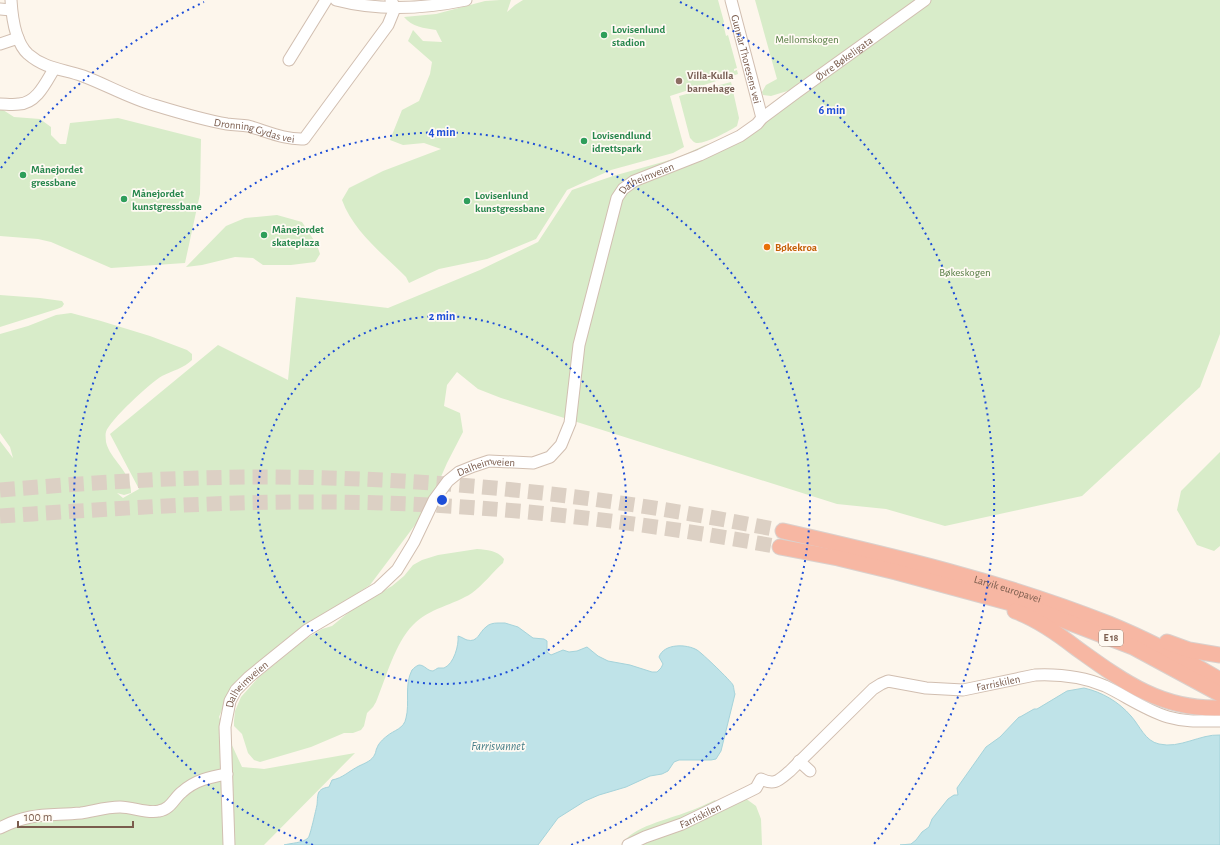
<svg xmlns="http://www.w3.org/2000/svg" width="1220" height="845" viewBox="0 0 1220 845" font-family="'Alegreya Sans',sans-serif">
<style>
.green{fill:#d8ecc9}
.water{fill:#bfe3e8;stroke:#a5d3da}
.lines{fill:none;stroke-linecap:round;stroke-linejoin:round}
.highway-tunnel{stroke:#dcd0c4;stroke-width:15;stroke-dasharray:15 8;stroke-linecap:butt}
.minor-casing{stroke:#d1beb0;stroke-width:13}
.highway-casing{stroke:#dad1cd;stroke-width:17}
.minor{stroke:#fff;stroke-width:11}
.highway{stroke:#f7b7a3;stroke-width:15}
.ring{fill:none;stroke:#1d4ed8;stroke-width:2;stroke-dasharray:2 4}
.leisure-dot{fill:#2e9e5b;stroke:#fffaf3;stroke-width:1.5}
.education-dot{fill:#8d6e63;stroke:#fffaf3;stroke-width:1.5}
.food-dot{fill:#e8710a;stroke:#fffaf3;stroke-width:1.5}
.labels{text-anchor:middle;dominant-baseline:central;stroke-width:3.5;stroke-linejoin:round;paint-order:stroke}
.shield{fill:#fffaf3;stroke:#a28b7f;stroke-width:1}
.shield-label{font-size:10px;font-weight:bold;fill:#7a5c4d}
.leisure-label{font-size:11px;font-weight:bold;fill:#27864d;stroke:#fffaf3;text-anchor:start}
.park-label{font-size:11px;fill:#537a41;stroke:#fffaf3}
.street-label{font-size:11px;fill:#7a5c4d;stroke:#fffaf3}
.education-label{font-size:11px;font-weight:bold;fill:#785e54;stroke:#fffaf3;text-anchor:start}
.food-label{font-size:11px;font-weight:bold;fill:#c56008;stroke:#fffaf3;text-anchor:start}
.water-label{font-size:12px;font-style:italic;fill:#437c86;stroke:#fffaf3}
.centre{fill:#1d4ed8;stroke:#fffaf3;stroke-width:2}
.ring-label{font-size:12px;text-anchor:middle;font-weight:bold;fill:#1d4ed8;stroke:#fffaf3;stroke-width:3.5;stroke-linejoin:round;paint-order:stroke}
</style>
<rect width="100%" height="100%" fill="#fdf6ec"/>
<path class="green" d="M500,0h11l-4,12 8,-7 8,-5h195l6,22 -1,1 3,13 2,-1 9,33 -3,1v2l3,-1 1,4 -68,22 14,51 -11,6 -62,17 -44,20 -31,49 -49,20 -48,10 -30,14 -3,-6c-23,-23 -53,-46 -64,-77l7,-12 34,-17 58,-22 -17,-6 -21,2 -13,-5 12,-30 17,-9 11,-27 2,-12 -24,-21 5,-11 10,11 19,1 -6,-12c-12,-2 -24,-3 -32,-13l32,-3 49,-13z
M755,0h465v334l-20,53 -118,109 -137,30 -59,-17 -49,-5 -336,-106 -23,-9 -21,-17 -10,13 -3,21 16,7 3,19 -16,31 -20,46 -57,76 -89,58 -51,47 -11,27 23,50 22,2 91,-16 -91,92h-264v-404l13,17 -3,-11 -10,-14v-99l28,-8 28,-11 15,-2 30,8 49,15 37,14 5,4v6c-8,8 -20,11 -30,16 -11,6 -53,45 -56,56 -1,3 0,7 0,10 4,18 26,30 25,51l-7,2 -7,-2 6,5 16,-9 -29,-55 108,-89 70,35 8,-83 92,11 92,-38 58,-28 34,-52 41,-14 64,-18 28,-13 38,-8 64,-52 -36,11 -8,-1 -1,-3 4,-7 11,-6z
M731,82l8,36 -2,8c-8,5 -30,17 -39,17 -4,0 -5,-2 -8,-5l-11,-42z
M0,108l14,9 26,2 11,8v8l9,9h6l4,-21 48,-5 83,21 -1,55 -15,69 -74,5 -60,-26 -13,-3 -38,-3z
M277,215l25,7 15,23 3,9 -5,8 -24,3h-28l-10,-7 -18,-1 -33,8 -16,2 40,-41 19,-8z
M0,295l40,3 22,3 2,3 -2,3 -5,2 -57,18z
M1220,452v94l-6,5 -17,-6 -20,-35 4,-19z
M477,549c10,1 20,1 27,10l-1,4c-10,9 -20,22 -31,30 -18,12 -43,15 -59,32 -18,18 -27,53 -37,77l-3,5 -6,6 -3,13 -3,4 -8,3h-9l-33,14 -51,15 -6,-2 -6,-7 -6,-19 -8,-8v-5l1,-10 6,-14 17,-19 46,-38 18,-11 10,-3 22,-18 38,-22 12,-10 9,-11 9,-5 16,-5z
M745,798l11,8 5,13 1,26h-140c8,-18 48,-26 65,-33 9,-3 19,-8 28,-12l7,8z"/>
<path class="water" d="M498,623h7l13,4 15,11 11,1 3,2v11l4,3 12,-5 6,2 8,-1 10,-4 11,9 10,5 22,4 22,7h5l4,-4 2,-4 -4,-7c5,-14 28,-13 38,-7 5,3 34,31 36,35 1,3 1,7 2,9l-14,57 -5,8 -5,1h-32l-5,2 -6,9 -6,3 -12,2 -24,11 -27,8 -14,6 -27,17 -20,27h-254c7,-2 19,-2 24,-7 2,-1 8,-29 9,-33 1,-10 -1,-16 12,-18l3,-7c11,-2 17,-9 27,-14 6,-3 13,-5 16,-12 1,-2 1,-5 2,-6 1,-4 6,-9 10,-12 7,-6 17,-7 19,-18 4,-15 -2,-33 6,-48 2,-2 4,-4 7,-5 6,0 8,6 14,6 2,-1 3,-2 5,-3 2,0 4,0 6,0 10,-4 15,-23 14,-32 4,1 6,3 9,4 11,3 12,-8 19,-13 3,-3 7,-4 12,-4z
M1084,688c18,4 35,14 47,28 9,10 14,25 28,28 21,5 41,-10 61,-9v110h-320l11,-1 5,-4 6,-8 7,-5 3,-8 16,-20 6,-4h4l-1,-7 29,-41 14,-10 19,-20h1l14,-8h3l30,-18z"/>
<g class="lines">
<path class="highway-tunnel" d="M0,490c87,-7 173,-13 261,-13 175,0 349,19 522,54
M0,516c110,-7 220,-15 330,-14 151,1 301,18 450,45"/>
<defs>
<g id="minor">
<path id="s1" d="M11,0c1,17 4,42 17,54 17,15 35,15 55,22 24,9 46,22 71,29 23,7 49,15 73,19 7,1 14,1 21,2 18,5 37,14 56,13l84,-114 7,-17 -4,-8"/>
<path d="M336,0c42,11 87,9 130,0"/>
<path id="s2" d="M731,0l31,118"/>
<path d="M0,9l11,1"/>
<path d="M0,44l18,-6"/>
<path d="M289,60l37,-60"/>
<path d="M0,104c6,0 13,1 19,0 18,-1 27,-22 35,-35"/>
<path d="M799,761l11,10"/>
<path d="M0,828c30,-16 49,-12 81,-15 13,-2 25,-6 39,-6 13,0 27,7 39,4 12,-2 15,-13 23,-19 13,-12 28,-15 45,-18"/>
<path id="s3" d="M229,845l-4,-118 5,-26 6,-11 13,-13 58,-47 71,-42 19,-18 17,-28 20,-42 14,-19 11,-9 15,-6 15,-5 44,2 17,-6 11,-12 9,-22 9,-78 38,-147 6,-9 11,-8 66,-26 40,-19 17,-12 5,-6 35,-26 128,-92"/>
<path id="s4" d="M628,845l17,-8 37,-13 66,-32 8,-4 5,-9c14,7 18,1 29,-8l83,-82 8,-5 7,-3 38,7 37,2 72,-15c23,-1 49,2 70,11 21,10 40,24 63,31 17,5 34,4 52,4"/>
</g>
<g id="highway">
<path id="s5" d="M783,531c110,25 221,51 326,93 39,16 75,35 111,56"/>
<path d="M780,547l58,11 58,14 141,38 96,37 87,47"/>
<path d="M1015,611c22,8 42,22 60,36 46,33 85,63 145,61"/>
<path d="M1167,642l22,8 31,5"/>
</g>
</defs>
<use href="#minor" class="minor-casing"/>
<use href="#highway" class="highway-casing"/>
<use href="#minor" class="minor"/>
<use href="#highway" class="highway"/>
</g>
<g class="ring">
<circle cx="442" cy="500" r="184"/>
<path d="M313 845A368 368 0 1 1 571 845"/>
<path d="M1 168A552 552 0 0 1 204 2M680 2A552 552 0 0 1 874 844"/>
</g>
<g class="leisure-dot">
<circle cx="604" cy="35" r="4"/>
<circle cx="584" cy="141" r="4"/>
<circle cx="23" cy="175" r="4"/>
<circle cx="124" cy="199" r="4"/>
<circle cx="467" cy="201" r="4"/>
<circle cx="264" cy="235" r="4"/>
</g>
<circle class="education-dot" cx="679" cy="81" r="4"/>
<circle class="food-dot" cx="767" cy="247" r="4"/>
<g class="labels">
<rect class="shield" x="1099" y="630" width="24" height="16" rx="3"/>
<g class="shield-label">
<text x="1111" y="638">E 18</text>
</g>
<g class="leisure-label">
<text x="612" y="29">Lovisenlund<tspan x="612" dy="13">stadion</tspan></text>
<text x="592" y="135">Lovisendlund<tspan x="592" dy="13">idrettspark</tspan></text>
<text x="31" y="169">Månejordet<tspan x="31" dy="13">gressbane</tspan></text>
<text x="132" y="193">Månejordet<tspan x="132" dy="13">kunstgressbane</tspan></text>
<text x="475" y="195">Lovisenlund<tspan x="475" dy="13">kunstgressbane</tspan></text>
<text x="272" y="229">Månejordet<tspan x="272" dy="13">skateplaza</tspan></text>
</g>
<g class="park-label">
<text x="807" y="39">Mellomskogen</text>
<text x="965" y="272">Bøkeskogen</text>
</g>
<g class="street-label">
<text stroke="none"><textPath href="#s3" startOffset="1110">Øvre Bøkeligata</textPath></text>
<text stroke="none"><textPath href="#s2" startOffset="61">Gunnar Thoresens vei</textPath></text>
<text stroke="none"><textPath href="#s1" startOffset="298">Dronning Gydas vei</textPath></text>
<text stroke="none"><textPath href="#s3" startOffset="877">Dalheimveien</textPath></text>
<text stroke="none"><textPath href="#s3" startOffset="504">Dalheimveien</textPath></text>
<text stroke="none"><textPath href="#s5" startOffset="232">Larvik europavei</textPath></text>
<text stroke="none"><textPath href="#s4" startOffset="429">Farriskilen</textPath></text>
<text stroke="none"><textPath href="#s3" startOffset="168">Dalheimveien</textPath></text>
<text stroke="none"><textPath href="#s4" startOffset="78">Farriskilen</textPath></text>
</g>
<g class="education-label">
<text x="687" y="75">Villa-Kulla<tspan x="687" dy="13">barnehage</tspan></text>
</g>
<g class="food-label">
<text x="775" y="247">Bøkekroa</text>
</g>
<g class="water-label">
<text x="498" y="746">Farrisvannet</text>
</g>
</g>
<circle cx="442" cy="500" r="6" class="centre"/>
<g class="ring-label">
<text x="832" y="114">6 min</text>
<text x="442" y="136">4 min</text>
<text x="442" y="320">2 min</text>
</g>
<path d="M18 821v6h115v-6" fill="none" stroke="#7a5c4d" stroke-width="2"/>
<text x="24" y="821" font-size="12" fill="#7a5c4d" stroke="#fffaf3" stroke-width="3" paint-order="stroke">100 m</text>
</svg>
